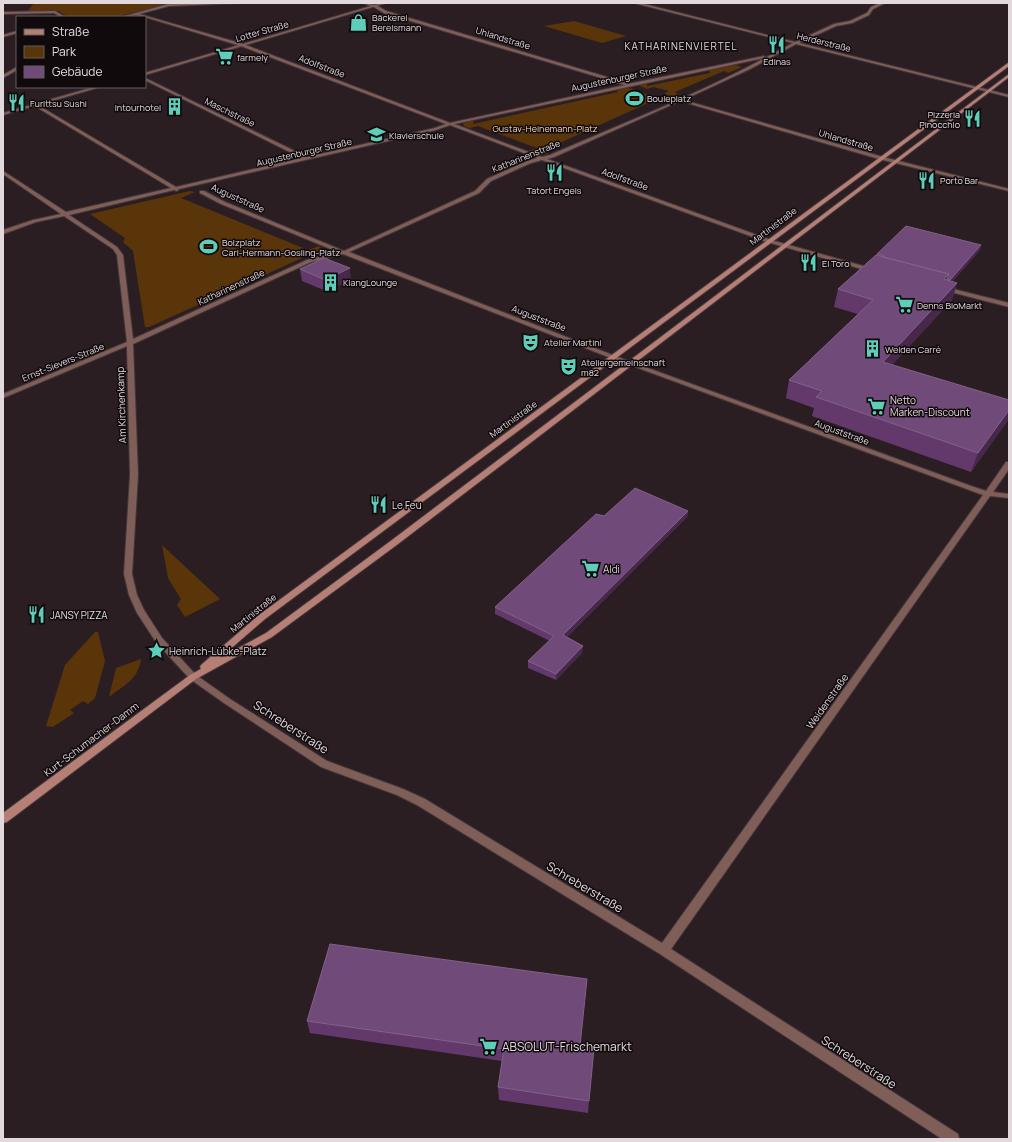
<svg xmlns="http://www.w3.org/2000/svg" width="1012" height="1142" viewBox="0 0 1012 1142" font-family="Manrope,sans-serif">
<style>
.green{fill:#5a3509}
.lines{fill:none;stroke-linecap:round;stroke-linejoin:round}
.minor-casing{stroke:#45383d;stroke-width:2}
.tertiary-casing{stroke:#45383d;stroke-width:2}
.secondary-casing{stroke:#45383d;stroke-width:2}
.minor{fill:#805e58;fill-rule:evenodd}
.tertiary{fill:#805e58;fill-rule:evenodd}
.secondary{fill:#b57f76;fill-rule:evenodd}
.wall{fill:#63396c}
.shaded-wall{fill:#47274a}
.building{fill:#704a78;stroke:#826188}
.labels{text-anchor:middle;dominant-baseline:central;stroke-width:3;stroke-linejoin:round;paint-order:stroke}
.far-poi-label{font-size:9px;fill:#e2d9dc;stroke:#100a0c;text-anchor:start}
.far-street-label{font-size:9px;fill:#e2d9dc;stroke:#100a0c}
.far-park-label{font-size:9px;fill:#fbdabd;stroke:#100a0c}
.far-quarter-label{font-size:10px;letter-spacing:1px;fill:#e2d9dc;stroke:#100a0c}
.poi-label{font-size:10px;fill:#e2d9dc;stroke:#100a0c;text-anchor:start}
.street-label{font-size:10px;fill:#e2d9dc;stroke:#100a0c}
.near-street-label{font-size:12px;fill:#e2d9dc;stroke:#100a0c}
.near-poi-label{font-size:12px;fill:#e2d9dc;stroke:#100a0c;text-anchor:start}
</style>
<rect width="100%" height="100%" fill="#2b1e23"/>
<path class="green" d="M34,3h130v2l-48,12h-48l-10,-6 -31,1z
M574,21l52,15 -24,7 -58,-17z
M735,65l7,2 -14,6 -4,-2 -49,21 4,3 -7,1 -8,-2 5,-3 -15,-4 -7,2 -9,-4 9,-2v3l63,-13 -1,-3z
M626,87l40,14 -5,2 -6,-3 -111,50 4,4 -6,1 -14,-4 9,-3 -59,-22 -9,2 -5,-2 -1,-3 11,-3 -1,4 145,-32 -1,-3z
M190,191l5,1 -14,6 127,52 11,-4 3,3 -173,78h-4l-12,-76 -10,-9 2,-4 -35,-24z
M162,545l58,54 -35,18 -8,-12 4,-6 -13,-21z
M95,632h3l7,29 -10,37 -7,6 -5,-3 -13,9 4,3 -21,14 -7,-1 19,-61z
M141,659c-2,20 -18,27 -32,38l7,-29z"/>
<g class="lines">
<defs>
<path id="minor" d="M168,3h74l-73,3 -30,8 104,30 207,79 175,-38 -241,-72 -10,-6 -11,-4 13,2 10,6 241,72 1,1 136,-28 1,2 28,-15 -159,-40h6l155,39 39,-18 16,-3 17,-8 4,-6 9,-4h5l-12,6 -4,6 -17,8 -16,3 -37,17 210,52v2l-213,-53 -46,25 -67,31 200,57 126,32v2l-130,-32 -199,-58 -126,56 -7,2 224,81 103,29 1,1 -3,2 -105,-30 -225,-82 -11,3 -40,18 -12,12 -130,59 266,104 356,130 15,5 20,-29h3v7l-16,23 16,2v4l-19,-2 -319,453 287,185 1,5h-17l-282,-185 -243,-149 -20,-10 -76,-28 -97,-64 -34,-24 -34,-37 -19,-29 -8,-18 -5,-21 6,-99 -3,-129 -124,52v-4l124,-52 -10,-87 -4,-6 -49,-33 -28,6 -33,12v-4l30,-10 28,-6 -58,-40v-3l63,41 105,-24 -138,-83 3,-1 140,83 126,-29 -157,-78v-2l162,79 128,-29 11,-4 -205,-78 -96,-29 -9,-2 -14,2 46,-13zM764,58h1c-69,37 -143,66 -215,97l-8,2 -88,-33zM450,125l87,33 -10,3 -40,18 -12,12 -131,60 -119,-49 -21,-11h-4v2l21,11 117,48 -31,8 -174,79 -10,-84 -6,-8 -48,-32 105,-25 3,1 2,-2 257,-59zM343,254l268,104 372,137 -321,448 -237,-144 -22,-10 -76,-28 -97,-62 -34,-24 -34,-37 -18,-28 -7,-15 -5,-21 6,-99 -5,-131 178,-82z
M55,11l10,6h-4l-7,-4 -51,1v-2z
M17,31v2l-14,4v-2z
M17,67v3l-14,8v-3z
M945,287l64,16v4l-66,-17v-2z"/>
<path id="tertiary" d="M381,3h5l-241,72v-2z
M94,87h6l-97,28v-2z"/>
<path id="secondary" d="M1008,63h1v3l-744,553 -45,39 46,-25 126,-93 617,-466v3l-611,467 -126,93 -76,42 -189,143 -4,1v-10l187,-138 11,-6 -1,-2 1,-2 58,-50z"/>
</defs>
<use href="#minor" class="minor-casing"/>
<use href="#tertiary" class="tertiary-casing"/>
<use href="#secondary" class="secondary-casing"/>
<use href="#minor" class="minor"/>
<use href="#tertiary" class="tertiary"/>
<use href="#secondary" class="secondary"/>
</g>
<path class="wall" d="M980,250l-28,32 5,1 -5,17 -60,65 116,55 -37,52 -159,-56 2,-8 -28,-10 3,-18 69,-66 -24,-7 4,-18 38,-34 1,-1z
M300,269l51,11 -25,11 -24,-10z
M688,511l-1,6 -120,120 16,9 -1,7 -26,27 -28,-12v-7l22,-20 -55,-27v-7l109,-91z
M307,1021l273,25 9,55 -1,12 -89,-13 -1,-13 4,-26 -192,-28z"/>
<path class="shaded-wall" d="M981,245l-1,5 -31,35 1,-5z
M350,268l1,12 -25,11 -1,-11z
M949,274l-5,17v-12z
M957,283l-5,17 -74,80 5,-18z
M1009,410v8l-1,2 -37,52 7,-19z
M688,511l-1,6 -125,125 1,-7z
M583,646l-1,7 -26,27v-6z"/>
<path class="building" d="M906,226l75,19 -31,35 -3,-1 2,-5 -66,-17 1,-1 -7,-2z
M876,255l73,19 -5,5 13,4 -74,79 126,38v10l-31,43 -162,-56 6,-6 -33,-11 84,-80 -35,-11z
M324,258l26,10 -25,12 -25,-11z
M635,488l53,23 -125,124 20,11 -27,28 -28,-13 26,-25 -59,-29 101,-93 8,2z
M330,944l257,35 -7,67 14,2 -5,53 -91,-14 6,-38 -197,-28z"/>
<defs>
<symbol id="shop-bare" viewBox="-9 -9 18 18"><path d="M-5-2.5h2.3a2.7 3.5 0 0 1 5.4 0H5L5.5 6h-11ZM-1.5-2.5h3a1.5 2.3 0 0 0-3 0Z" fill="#5cceba" stroke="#100a0c" stroke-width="2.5" paint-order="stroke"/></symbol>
<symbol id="restaurant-bare" viewBox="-9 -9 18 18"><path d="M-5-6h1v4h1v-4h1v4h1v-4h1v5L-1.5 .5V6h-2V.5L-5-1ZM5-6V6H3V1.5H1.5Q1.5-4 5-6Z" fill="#5cceba" stroke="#100a0c" stroke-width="2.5" paint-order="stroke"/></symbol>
<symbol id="supermarket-bare" viewBox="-9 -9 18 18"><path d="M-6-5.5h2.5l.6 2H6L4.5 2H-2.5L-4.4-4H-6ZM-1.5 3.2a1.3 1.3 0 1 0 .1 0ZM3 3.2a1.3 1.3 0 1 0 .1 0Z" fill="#5cceba" stroke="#100a0c" stroke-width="2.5" paint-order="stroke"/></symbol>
<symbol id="stadium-bare" viewBox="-9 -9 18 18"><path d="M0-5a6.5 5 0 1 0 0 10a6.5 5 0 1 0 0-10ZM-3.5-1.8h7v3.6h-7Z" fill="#5cceba" stroke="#100a0c" stroke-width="2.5" paint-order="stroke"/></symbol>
<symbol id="building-bare" viewBox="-9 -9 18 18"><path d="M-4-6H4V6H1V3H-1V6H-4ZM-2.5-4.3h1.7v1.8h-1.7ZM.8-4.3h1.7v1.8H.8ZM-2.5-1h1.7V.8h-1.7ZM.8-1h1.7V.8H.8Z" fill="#5cceba" stroke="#100a0c" stroke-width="2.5" paint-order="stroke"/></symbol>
<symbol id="school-bare" viewBox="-9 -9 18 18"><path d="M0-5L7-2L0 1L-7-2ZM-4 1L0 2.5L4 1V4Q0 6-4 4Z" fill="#5cceba" stroke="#100a0c" stroke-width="2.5" paint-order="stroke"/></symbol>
<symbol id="theatre-bare" viewBox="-9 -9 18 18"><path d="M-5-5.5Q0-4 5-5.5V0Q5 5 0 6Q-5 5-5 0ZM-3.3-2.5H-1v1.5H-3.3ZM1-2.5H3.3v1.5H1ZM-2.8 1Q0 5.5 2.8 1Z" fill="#5cceba" stroke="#100a0c" stroke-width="2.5" paint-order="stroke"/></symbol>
<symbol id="sight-bare" viewBox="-9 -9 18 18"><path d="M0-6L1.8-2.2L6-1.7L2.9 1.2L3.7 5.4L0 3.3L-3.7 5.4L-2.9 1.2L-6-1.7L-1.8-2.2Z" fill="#5cceba" stroke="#100a0c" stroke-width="2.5" paint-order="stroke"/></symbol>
</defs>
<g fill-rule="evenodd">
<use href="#shop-bare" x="346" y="10" width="25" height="25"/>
<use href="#restaurant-bare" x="764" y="32" width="25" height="25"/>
<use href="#supermarket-bare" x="212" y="44" width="25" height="25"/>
<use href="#stadium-bare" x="622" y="86" width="25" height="25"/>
<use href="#restaurant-bare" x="4" y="90" width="25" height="25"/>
<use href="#building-bare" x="162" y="94" width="25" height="25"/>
<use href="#restaurant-bare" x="960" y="106" width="25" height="25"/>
<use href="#school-bare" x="364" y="122" width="25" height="25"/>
<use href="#restaurant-bare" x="542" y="160" width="25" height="25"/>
<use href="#restaurant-bare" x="914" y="168" width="25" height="25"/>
<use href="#stadium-bare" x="196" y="234" width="25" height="25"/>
<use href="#restaurant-bare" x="796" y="250" width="25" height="25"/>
<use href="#building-bare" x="318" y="270" width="25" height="25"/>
<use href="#supermarket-bare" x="892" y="292" width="25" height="25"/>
<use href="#theatre-bare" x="518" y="330" width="25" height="25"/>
<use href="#building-bare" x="860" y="336" width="25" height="25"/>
<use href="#theatre-bare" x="556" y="354" width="25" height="25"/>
<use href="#supermarket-bare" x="864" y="394" width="25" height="25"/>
<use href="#restaurant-bare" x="366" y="492" width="25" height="25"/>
<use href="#supermarket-bare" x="578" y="556" width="25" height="25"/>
<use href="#restaurant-bare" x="24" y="602" width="25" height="25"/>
<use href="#sight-bare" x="144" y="638" width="25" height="25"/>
<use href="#supermarket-bare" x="476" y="1034" width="25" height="25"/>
</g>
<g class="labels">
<g class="far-poi-label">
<text x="372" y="17">Bäckerei<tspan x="372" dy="10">Berelsmann</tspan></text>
<text x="237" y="57">farmely</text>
<text x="777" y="61" text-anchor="middle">Edinas</text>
<text x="647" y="98">Bouleplatz</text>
<text x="30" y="103">Furittsu Sushi</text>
<text x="161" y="107" text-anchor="end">Intourhotel</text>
<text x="960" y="114" text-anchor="end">Pizzeria<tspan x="960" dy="10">Pinocchio</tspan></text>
<text x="389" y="135">Klavierschule</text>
<text x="940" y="180">Porto Bar</text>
<text x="554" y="190" text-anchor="middle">Tatort Engels</text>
<text x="222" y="242">Bolzplatz<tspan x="222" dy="10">Carl-Hermann-Gosling-Platz</tspan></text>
<text x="822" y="263">El Toro</text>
<text x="343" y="282">KlangLounge</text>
<text x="917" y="305">Denns BioMarkt</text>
<text x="544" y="342">Atelier Martini</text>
<text x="885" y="349">Weiden Carrè</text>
<text x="581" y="362">Ateliergemeinschaft<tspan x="581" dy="10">m82</tspan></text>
</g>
<g class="far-street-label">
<text transform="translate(262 31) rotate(-16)">Lotter Straße</text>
<text transform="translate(503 38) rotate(17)">Uhlandstraße</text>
<text transform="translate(824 42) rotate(14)">Herderstraße</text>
<text transform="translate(322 66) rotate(21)">Adolfstraße</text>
<text transform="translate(619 78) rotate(-12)">Augustenburger Straße</text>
<text transform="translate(230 112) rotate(26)">Maschstraße</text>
<text transform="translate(846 140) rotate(16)">Uhlandstraße</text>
<text transform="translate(304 152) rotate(-13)">Augustenburger Straße</text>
<text transform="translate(526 156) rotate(-22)">Katharinenstraße</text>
<text transform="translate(625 179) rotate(20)">Adolfstraße</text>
<text transform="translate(238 198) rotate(24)">Auguststraße</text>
<text transform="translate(773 226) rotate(-37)">Martinistraße</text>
<text transform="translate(231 287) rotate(-25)">Katharinenstraße</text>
<text transform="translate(539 318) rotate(21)">Auguststraße</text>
<text transform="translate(63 362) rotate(-22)">Ernst-Sievers-Straße</text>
<text transform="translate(513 419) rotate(-36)">Martinistraße</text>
<text transform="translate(842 432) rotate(20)">Auguststraße</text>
<text transform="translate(253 613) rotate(-39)">Martinistraße</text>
</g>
<g class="far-park-label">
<text x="545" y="128">Gustav-Heinemann-Platz</text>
</g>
<g class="far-quarter-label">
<text x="681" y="46">KATHARINENVIERTEL</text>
</g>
<g class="poi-label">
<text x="890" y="400">Netto<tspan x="890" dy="12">Marken-Discount</tspan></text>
<text x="392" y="505">Le Feu</text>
<text x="603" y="569">Aldi</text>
<text x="50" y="615">JANSY PIZZA</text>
<text x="169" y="651">Heinrich-Lübke-Platz</text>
</g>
<g class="street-label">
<text transform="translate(121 405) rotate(-92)">Am Kirchenkamp</text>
<text transform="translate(827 701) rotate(-55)">Weidenstraße</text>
<text transform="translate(91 739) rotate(-37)">Kurt-Schumacher-Damm</text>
</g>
<g class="near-street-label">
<text transform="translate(291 727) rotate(33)">Schreberstraße</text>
<text transform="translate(585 887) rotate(31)">Schreberstraße</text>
<text transform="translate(859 1062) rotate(33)">Schreberstraße</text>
</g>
<g class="near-poi-label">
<text x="502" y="1046">ABSOLUT-Frischemarkt</text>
</g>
</g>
<rect width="1012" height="1142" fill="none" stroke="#e2d9dc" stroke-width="8"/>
<rect x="16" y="16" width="130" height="72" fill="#100a0c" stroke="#645d5f"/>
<rect x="24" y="29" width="20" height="6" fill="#b57f76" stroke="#645d5f"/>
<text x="52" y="36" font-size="12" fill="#e2d9dc">Straße</text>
<rect x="24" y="46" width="20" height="12" fill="#5a3509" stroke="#645d5f"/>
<text x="52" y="56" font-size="12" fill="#e2d9dc">Park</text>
<rect x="24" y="66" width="20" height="12" fill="#704a78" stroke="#645d5f"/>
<text x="52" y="76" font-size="12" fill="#e2d9dc">Gebäude</text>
</svg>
